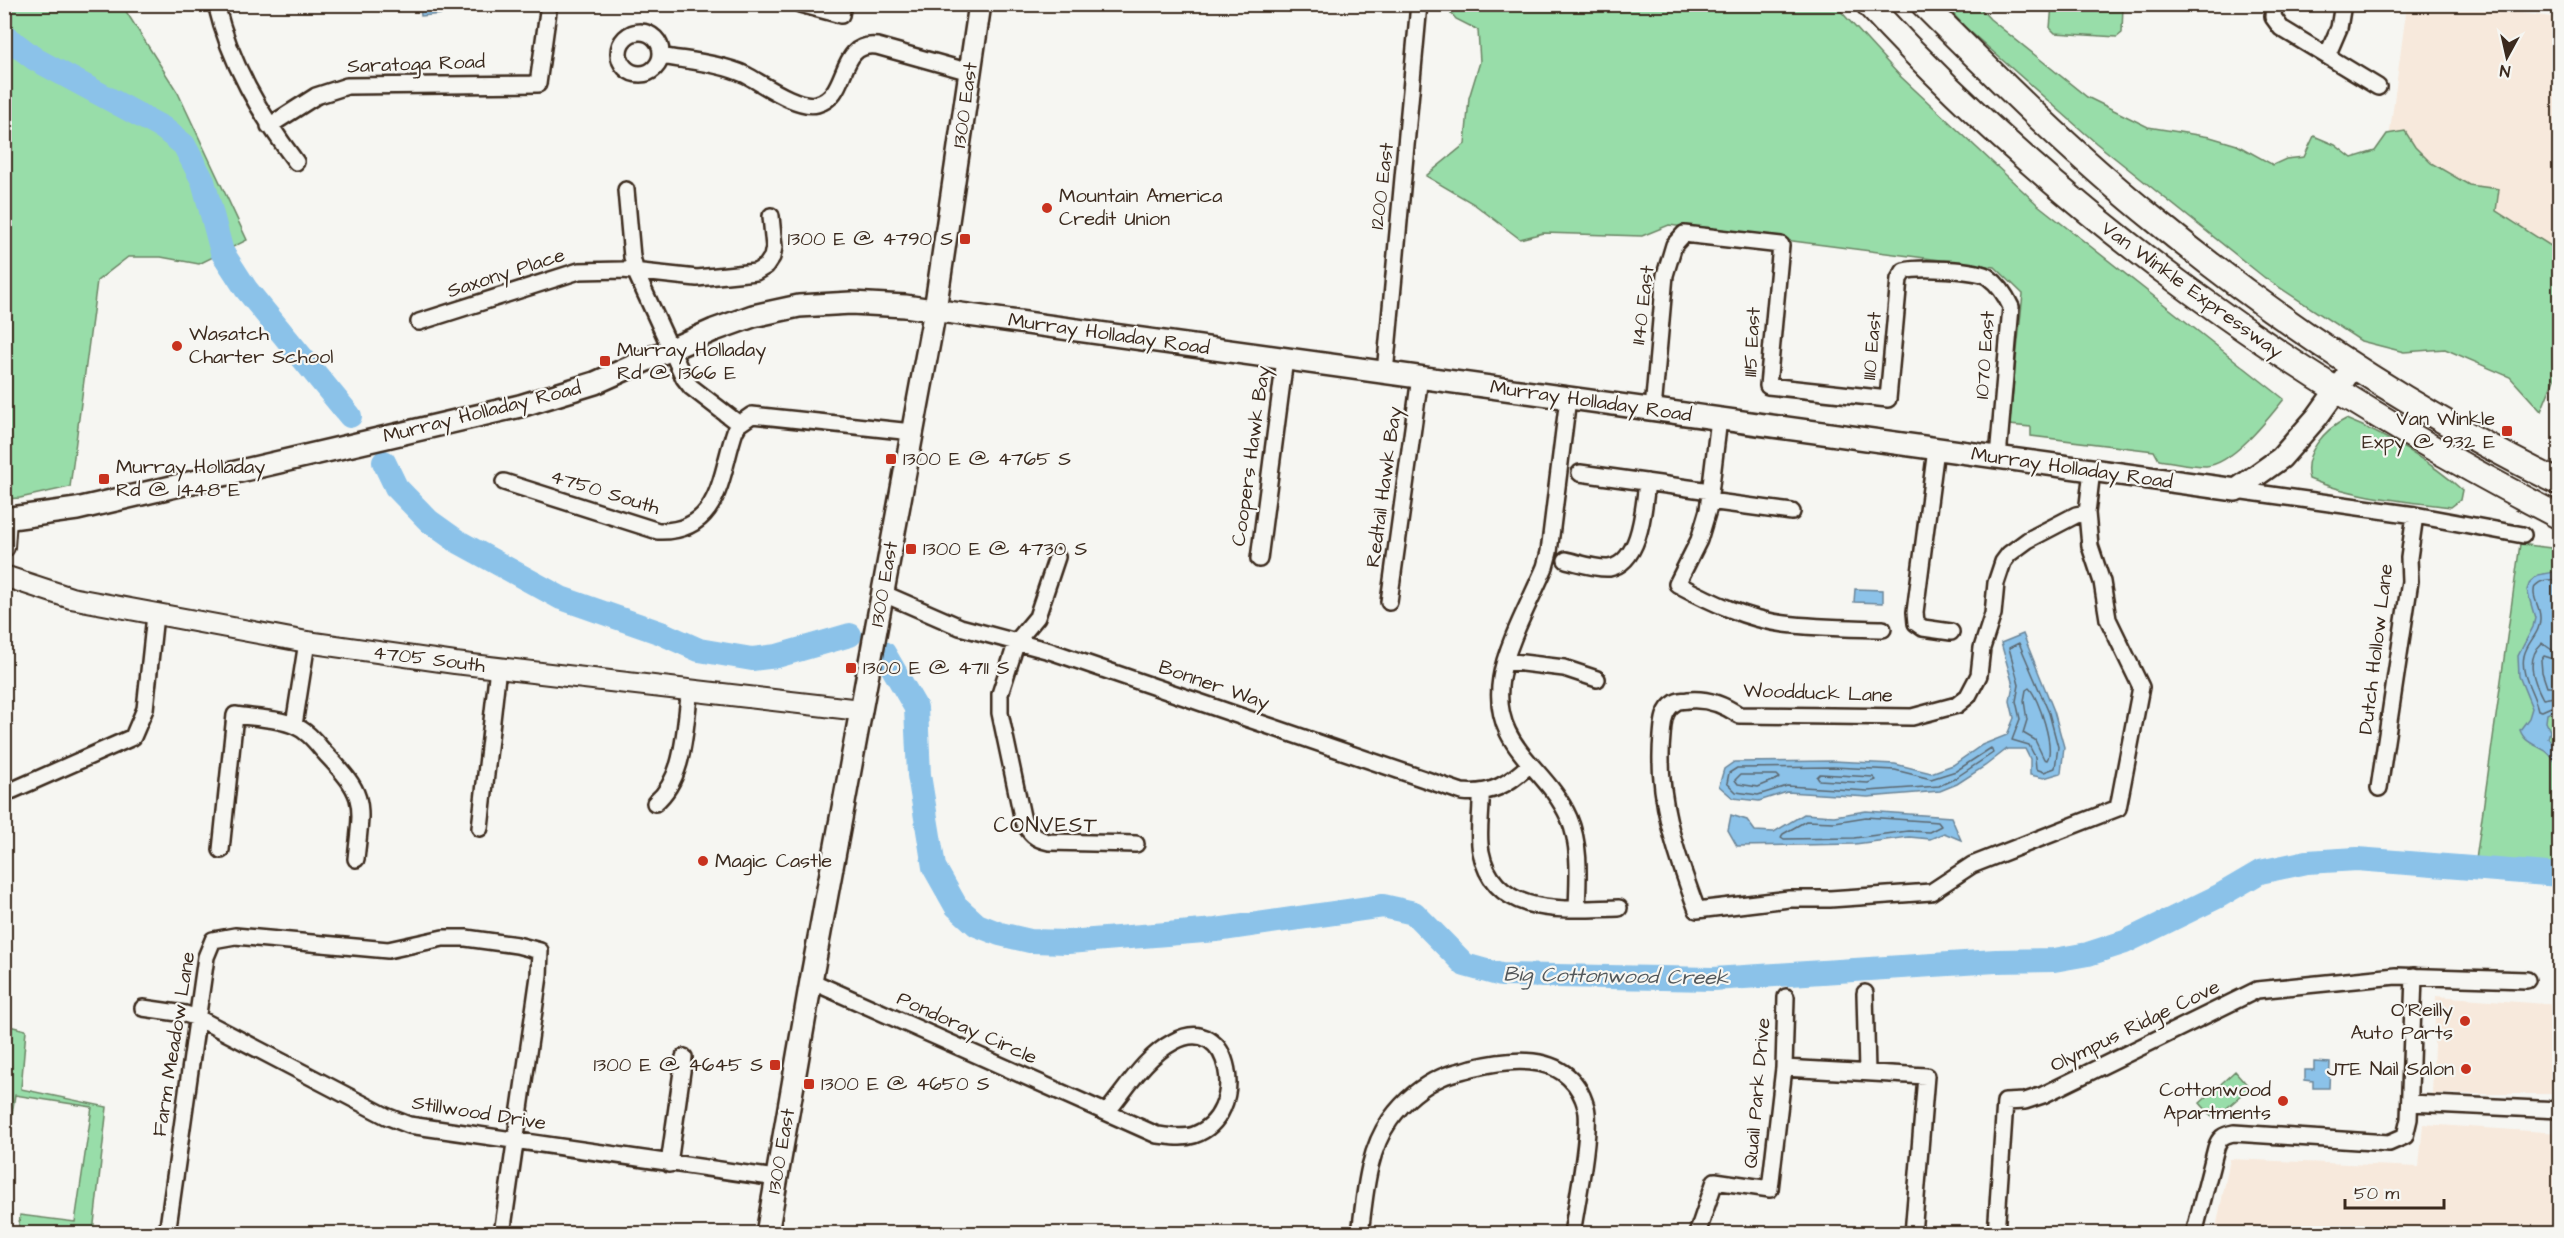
<svg xmlns="http://www.w3.org/2000/svg" width="2564" height="1238" viewBox="0 0 2564 1238" font-family="'Architects Daughter',sans-serif">
<style>
.built{fill:#f7e9dc}
.green{fill:#98dda9;stroke:#6a8464;stroke-width:1.5}
.water{fill:#8bc2e9;stroke:#6b8598;stroke-width:1.5}
.lines{fill:none;stroke-linecap:round;stroke-linejoin:round}
.shore{stroke:#5b676f;stroke-width:1.5}
.river{stroke:#8bc2e9;stroke-width:24}
.minor-casing{stroke:#3b2a1e;stroke-width:20}
.tertiary-casing{stroke:#3b2a1e;stroke-width:24}
.secondary-casing{stroke:#3b2a1e;stroke-width:26}
.primary-casing{stroke:#3b2a1e;stroke-width:28}
.minor{stroke:#f6f6f2;stroke-width:15}
.tertiary{stroke:#f6f6f2;stroke-width:20}
.secondary{stroke:#f6f6f2;stroke-width:21}
.primary{stroke:#f6f6f2;stroke-width:24}
.poi-dot{fill:#c8321e;stroke:#f6f6f2;stroke-width:2}
.labels{text-anchor:middle;dominant-baseline:central;stroke-width:4.5;stroke-linejoin:round;paint-order:stroke}
.street-label{font-size:20px;fill:#3b2a1e;stroke:#f6f6f2}
.poi-label{font-size:20px;fill:#3b2a1e;stroke:#f6f6f2;text-anchor:start}
.neighbourhood-label{font-size:21px;letter-spacing:1.5px;fill:#3b2a1e;stroke:#f6f6f2}
.water-label{font-size:21px;font-style:italic;fill:#53585b;stroke:#f6f6f2}
</style>
<rect width="100%" height="100%" fill="#f6f6f2"/>
<filter id="ink" filterUnits="userSpaceOnUse"><feTurbulence type="fractalNoise" baseFrequency=".0167" numOctaves="2"/><feDisplacementMap in="SourceGraphic" scale="12" xChannelSelector="R" yChannelSelector="G"/><feConvolveMatrix kernelMatrix="1 2 1 2 8 2 1 2 1" color-interpolation-filters="sRGB"/></filter>
<g filter="url(#ink)">
<path class="built" d="M2407,5h53l99,13v251l-174,-85 5,-53z
M2436,996l123,9v89h-127z
M2423,1124l136,9v100h-344l15,-74 189,8z"/>
<path class="green" d="M4,5h118l56,88 69,147 -48,24 -38,-7h-33l-31,24 -27,206 -50,11 -15,1z
M1444,5h391l65,71 138,129 246,194c-16,20 -51,65 -78,67 -15,0 -32,-4 -47,-6l-5,-9 -123,-15v-9l-22,-2 14,-131 -28,-27 -326,-42 -27,11 -99,-3 -23,6 -46,-35 -48,-28 39,-32 4,-46 11,-36 -2,-32 -22,-11z
M1945,5h32l13,14 97,78 61,30 62,10 27,8 36,20 13,-6 18,-2 10,-21 21,9 17,13 23,-7 12,-17 18,-3 10,16 16,16 38,22 30,4 -3,22 58,37 5,1v118l-18,44 -31,-34 -65,-28 -41,3 -43,-11 -96,-63 -169,-135 -131,-116z
M2123,5l-1,28 -5,4 -62,-4 -5,-5 2,-23z
M2346,419c38,15 87,44 116,71l-2,10 -9,7c-47,-6 -98,-10 -142,-28 -7,-25 16,-50 37,-60z
M2520,544l39,5v327l-84,-9z
M5,1025l21,5 -5,59 86,18 -14,126h-75l2,-18 55,7 17,-115 -77,-12 -10,64z
M2235,1071l15,17 -36,31 -14,-16z"/>
<path class="water" d="M441,5l1,9 -21,2 -1,-9z
M2554,572l6,4c0,13 -5,59 0,66l-1,66 -12,6 -1,8 4,9 -2,7 8,9 3,-8v65l-4,-2c-2,-14 5,-26 0,-40 -7,-17 -29,-14 -35,-32l9,-12 3,-10 -13,-32 -1,-20 15,-29 2,-9 -8,-28 3,-8 8,-7z
M1855,589l28,1v13l-29,-1z
M2023,634l31,77 10,36 -3,26 -17,5 -14,-3v-16l-5,-10h-18l-22,17 -28,18 -17,7 -72,6 -81,-5 -28,9 -26,-3 -14,-12 5,-17 10,-7 99,-1 62,3 36,9 22,-8 29,-20 25,-10 7,-17 -4,-17 3,-16 -12,-42z
M1866,811l85,6 10,23 -17,-7 -14,6 -21,-2 -54,7 -118,2 -9,-16 3,-15 16,5 8,11 19,1 30,-18 30,2z
M2314,1062l16,1 -1,25h-16v-7l-8,-1v-10h9z"/>
<g class="lines">
<path class="shore" d="M2560,580c-10,0 -17,-2 -25,6 -4,12 5,19 5,31 1,17 -13,24 -16,39 -4,19 10,36 14,54l4,1 18,-8
M2019,643l30,70 9,34 -3,21 -11,4 -8,-3 -1,-12 -6,-12 -17,-5 8,-21 -4,-18 3,-16 -10,-37z
M2560,652l-8,-2 -10,-7c-17,16 -9,37 1,56l17,-3
M2560,661l-16,-5 -3,4 1,12 5,15h13
M2029,688c10,10 26,60 18,72l-3,-1 -9,-19 -12,-7 4,-13 -3,-19 2,-11z
M1991,748l2,5 -39,26 -15,7 -71,5 -81,-5 -29,9 -22,-3 -9,-9 2,-10 8,-5 96,-1 62,3 36,9 25,-8z
M1820,774l53,3 3,3 -8,3 -49,-3 -2,-3z
M1740,775h37l3,3 -22,9 -20,-3 -3,-4z
M1866,817l72,5 3,4 -12,6 -21,-1 -54,7 -70,1 -3,-2 2,-3 23,-13 29,1z"/>
<path class="river" d="M4,35l31,24 128,69 21,17 19,36 19,71 24,37 104,127
M384,462l12,25 33,34 28,20 104,57 100,35 38,17 53,9 25,-3 73,-21
M884,653l32,55 3,67 15,92 22,39 21,19 23,9 30,7 38,1 148,-12 167,-24 31,7 51,52 36,10 212,4 283,-18 58,-1 34,-6 37,-12 94,-46 41,-24 47,-10 50,-3 203,16"/>
<defs>
<path id="minor" d="M216,4c14,59 44,110 80,158
M800,4l41,11 2,-11
M2274,4l-1,13 8,11 97,59
M619 53a21 21 0 1 1 42 0a21 21 0 1 1-42 0Z
M661,56c27,5 59,7 85,19 17,9 52,34 71,29 33,-8 20,-63 60,-58l93,26
M2327,56l12,-28 4,-24
M269,126l47,-30 31,-10 191,-2 11,-80
M626,190l6,67 4,16 48,105 7,9 48,37
M419,322l160,-51 44,-1 74,8 59,-6 10,-6 6,-9 2,-10 -3,-31
M1385,373l34,-369
M1568,398l-19,154 -4,15c-14,33 -39,78 -44,111 -11,70 45,87 68,140 12,28 9,61 8,91
M1653,410l12,-135 9,-30 10,-11 97,11 -13,141 120,13 11,-120 5,-8c13,-4 73,-2 84,6 10,7 18,19 23,30l-13,150
M1719,419l-11,91 -9,30 -22,44c34,18 69,35 108,40 33,4 66,4 98,5
M1936,449l-21,163 1,11 7,5 28,4
M1580,473l130,18
M504,482l154,49c63,2 62,-57 77,-100l4,-7 13,-9 160,17
M2236,490l179,25 108,20
M1709,501l83,11
M2087,513l-11,2 -48,25 -19,14 -6,8 -7,21 -3,31 -11,34 -3,27 -11,21 -11,9 -45,12 -173,-2c-16,-11 -32,-17 -51,-15 -5,1 -10,0 -13,3 -12,7 -12,21 -13,33 -6,60 14,118 35,174l92,-11h41l101,-7 41,-27 146,-57 23,-121 -33,-68 -6,-37 -12,-36 -3,-33 5,-43
M1057,557l-20,60 -20,24 -17,53v19l23,108c7,13 12,18 26,21l87,2
M1259,559l26,-200
M1566,560c13,3 29,9 43,8 32,-5 35,-62 38,-86
M882,593l78,34 90,24 412,141c29,3 47,-8 67,-27
M1389,602l31,-225
M1505,661l59,7 33,11
M294,725l13,-83
M2379,788l31,-207 -1,-23 6,-43
M1481,793c1,19 -4,40 0,59 13,67 87,57 138,56
M4,794l129,-57 12,-28 10,-94
M655,803c31,-26 29,-75 35,-113
M480,828l18,-161
M221,850l14,-135c19,3 43,3 60,11 13,5 22,18 31,28 41,43 36,48 30,105
M811,981l346,154c12,1 25,4 37,0 56,-19 38,-126 -21,-93 -28,15 -46,46 -66,70
M1865,993l2,79
M143,1008l42,6 13,4 188,98 23,9 367,53
M1784,1068l142,8 -13,158
M2410,1103l150,7
M669,1164l15,-107
M167,1234l39,-277 7,-17 22,-4 153,14 55,-12h23l51,7 23,6 -1,25 -37,258
M1360,1234c5,-38 7,-82 30,-114 13,-18 31,-34 52,-43 9,-4 20,-6 30,-9 44,-11 99,-15 114,39 6,22 -10,100 -14,127
M1697,1234l18,-53 55,8 14,-121 2,-71
M1996,1234l9,-132 20,-1 18,-6 214,-105 139,-14 131,4
M2194,1234l22,-86c3,-10 7,-13 18,-15l155,10 16,-7 4,-17 5,-143"/>
<path id="tertiary" d="M4,547l2,-28
M4,576l67,22 236,44 148,21 405,47"/>
<path id="secondary" d="M4,519l73,-10 443,-103 75,-23 119,-53 39,-14 46,-10 52,-3 54,3 56,8 1275,176 45,-32 36,-41 36,-50
M767,1234l44,-253 124,-671 45,-306"/>
<path id="primary" d="M1868,4c197,215 433,380 692,513
M1923,4c75,75 150,150 233,217 124,102 259,191 404,262"/>
</defs>
<use href="#minor" class="minor-casing"/>
<use href="#tertiary" class="tertiary-casing"/>
<use href="#secondary" class="secondary-casing"/>
<use href="#primary" class="primary-casing"/>
<use href="#minor" class="minor"/>
<use href="#tertiary" class="tertiary"/>
<use href="#secondary" class="secondary"/>
<use href="#primary" class="primary"/>
</g>
</g>
<g class="poi-dot">
<circle cx="1047" cy="208" r="6"/>
<rect x="959" y="233" width="12" height="12" rx="3"/>
<circle cx="177" cy="346" r="6"/>
<rect x="599" y="355" width="12" height="12" rx="3"/>
<rect x="2501" y="425" width="12" height="12" rx="3"/>
<rect x="885" y="453" width="12" height="12" rx="3"/>
<rect x="98" y="473" width="12" height="12" rx="3"/>
<rect x="905" y="543" width="12" height="12" rx="3"/>
<rect x="845" y="662" width="12" height="12" rx="3"/>
<circle cx="703" cy="861" r="6"/>
<circle cx="2465" cy="1021" r="6"/>
<rect x="769" y="1059" width="12" height="12" rx="3"/>
<circle cx="2466" cy="1069" r="6"/>
<rect x="803" y="1078" width="12" height="12" rx="3"/>
<circle cx="2283" cy="1101" r="6"/>
</g>
<g class="labels">
<g class="street-label">
<text transform="translate(416 64) rotate(-2)">Saratoga Road</text>
<text transform="translate(965 105) rotate(-82)">1300 East</text>
<text transform="translate(1382 186) rotate(-83)">1200 East</text>
<text transform="translate(506 273) rotate(-18)">Saxony Place</text>
<text transform="translate(2192 290) rotate(36)">Van Winkle Expressway</text>
<text transform="translate(1643 305) rotate(-83)">1140 East</text>
<text transform="translate(1109 334) rotate(8)">Murray Holladay Road</text>
<text transform="translate(1752 342) rotate(-87)">1115 East</text>
<text transform="translate(1872 346) rotate(-85)">1110 East</text>
<text transform="translate(1985 355) rotate(-86)">1070 East</text>
<text transform="translate(1591 401) rotate(8)">Murray Holladay Road</text>
<text transform="translate(482 412) rotate(-14)">Murray Holladay Road</text>
<text transform="translate(1251 456) rotate(-82)">Coopers Hawk Bay</text>
<text transform="translate(2072 468) rotate(8)">Murray Holladay Road</text>
<text transform="translate(1384 487) rotate(-82)">Redtail Hawk Bay</text>
<text transform="translate(605 492) rotate(17)">4750 South</text>
<text transform="translate(884 584) rotate(-80)">1300 East</text>
<text transform="translate(2376 649) rotate(-83)">Dutch Hollow Lane</text>
<text transform="translate(429 659) rotate(7)">4705 South</text>
<text transform="translate(1214 685) rotate(19)">Bonner Way</text>
<text transform="translate(1818 693) rotate(2)">Woodduck Lane</text>
<text transform="translate(2135 1026) rotate(-26)">Olympus Ridge Cove</text>
<text transform="translate(967 1028) rotate(24)">Pondoray Circle</text>
<text transform="translate(174 1044) rotate(-81)">Farm Meadow Lane</text>
<text transform="translate(1757 1093) rotate(-85)">Quail Park Drive</text>
<text transform="translate(479 1113) rotate(9)">Stillwood Drive</text>
<text transform="translate(781 1151) rotate(-80)">1300 East</text>
</g>
<g class="poi-label">
<text x="1059" y="196">Mountain America<tspan x="1059" dy="23">Credit Union</tspan></text>
<text x="953" y="239" text-anchor="end">1300 E @ 4790 S</text>
<text x="189" y="334">Wasatch<tspan x="189" dy="23">Charter School</tspan></text>
<text x="617" y="350">Murray Holladay<tspan x="617" dy="23">Rd @ 1366 E</tspan></text>
<text x="2495" y="419" text-anchor="end">Van Winkle<tspan x="2495" dy="23">Expy @ 932 E</tspan></text>
<text x="903" y="459">1300 E @ 4765 S</text>
<text x="116" y="467">Murray Holladay<tspan x="116" dy="23">Rd @ 1448 E</tspan></text>
<text x="923" y="549">1300 E @ 4730 S</text>
<text x="863" y="668">1300 E @ 4711 S</text>
<text x="715" y="861">Magic Castle</text>
<text x="2453" y="1010" text-anchor="end">O'Reilly<tspan x="2453" dy="23">Auto Parts</tspan></text>
<text x="763" y="1065" text-anchor="end">1300 E @ 4645 S</text>
<text x="2454" y="1069" text-anchor="end">JTE Nail Salon</text>
<text x="821" y="1084">1300 E @ 4650 S</text>
<text x="2271" y="1090" text-anchor="end">Cottonwood<tspan x="2271" dy="23">Apartments</tspan></text>
</g>
<g class="neighbourhood-label">
<text x="1046" y="825">CONVEST</text>
</g>
<g class="water-label">
<text transform="translate(1616 976) rotate(1)">Big Cottonwood Creek</text>
</g>
</g>
<rect width="2564" height="1238" fill="none" stroke="#f6f6f2" stroke-width="24"/>
<rect x="12" y="12" width="2540" height="1214" fill="none" stroke="#3b2a1e" stroke-width="2" filter="url(#ink)"/>
<g transform="translate(2507 57) rotate(188)" stroke="#f6f6f2" stroke-width="4.5" paint-order="stroke">
<path d="M0-4.5L10 22L0 15L-10 22Z" fill="#3b2a1e"/>
<text y="-9" font-size="16" font-weight="bold" text-anchor="middle" fill="#3b2a1e">N</text>
</g>
<path d="M2345 1199v9h99v-9" fill="none" stroke="#3b2a1e" stroke-width="3"/>
<text x="2354" y="1199" font-size="18" fill="#3b2a1e" stroke="#f6f6f2" stroke-width="4.5" paint-order="stroke">50 m</text>
</svg>
